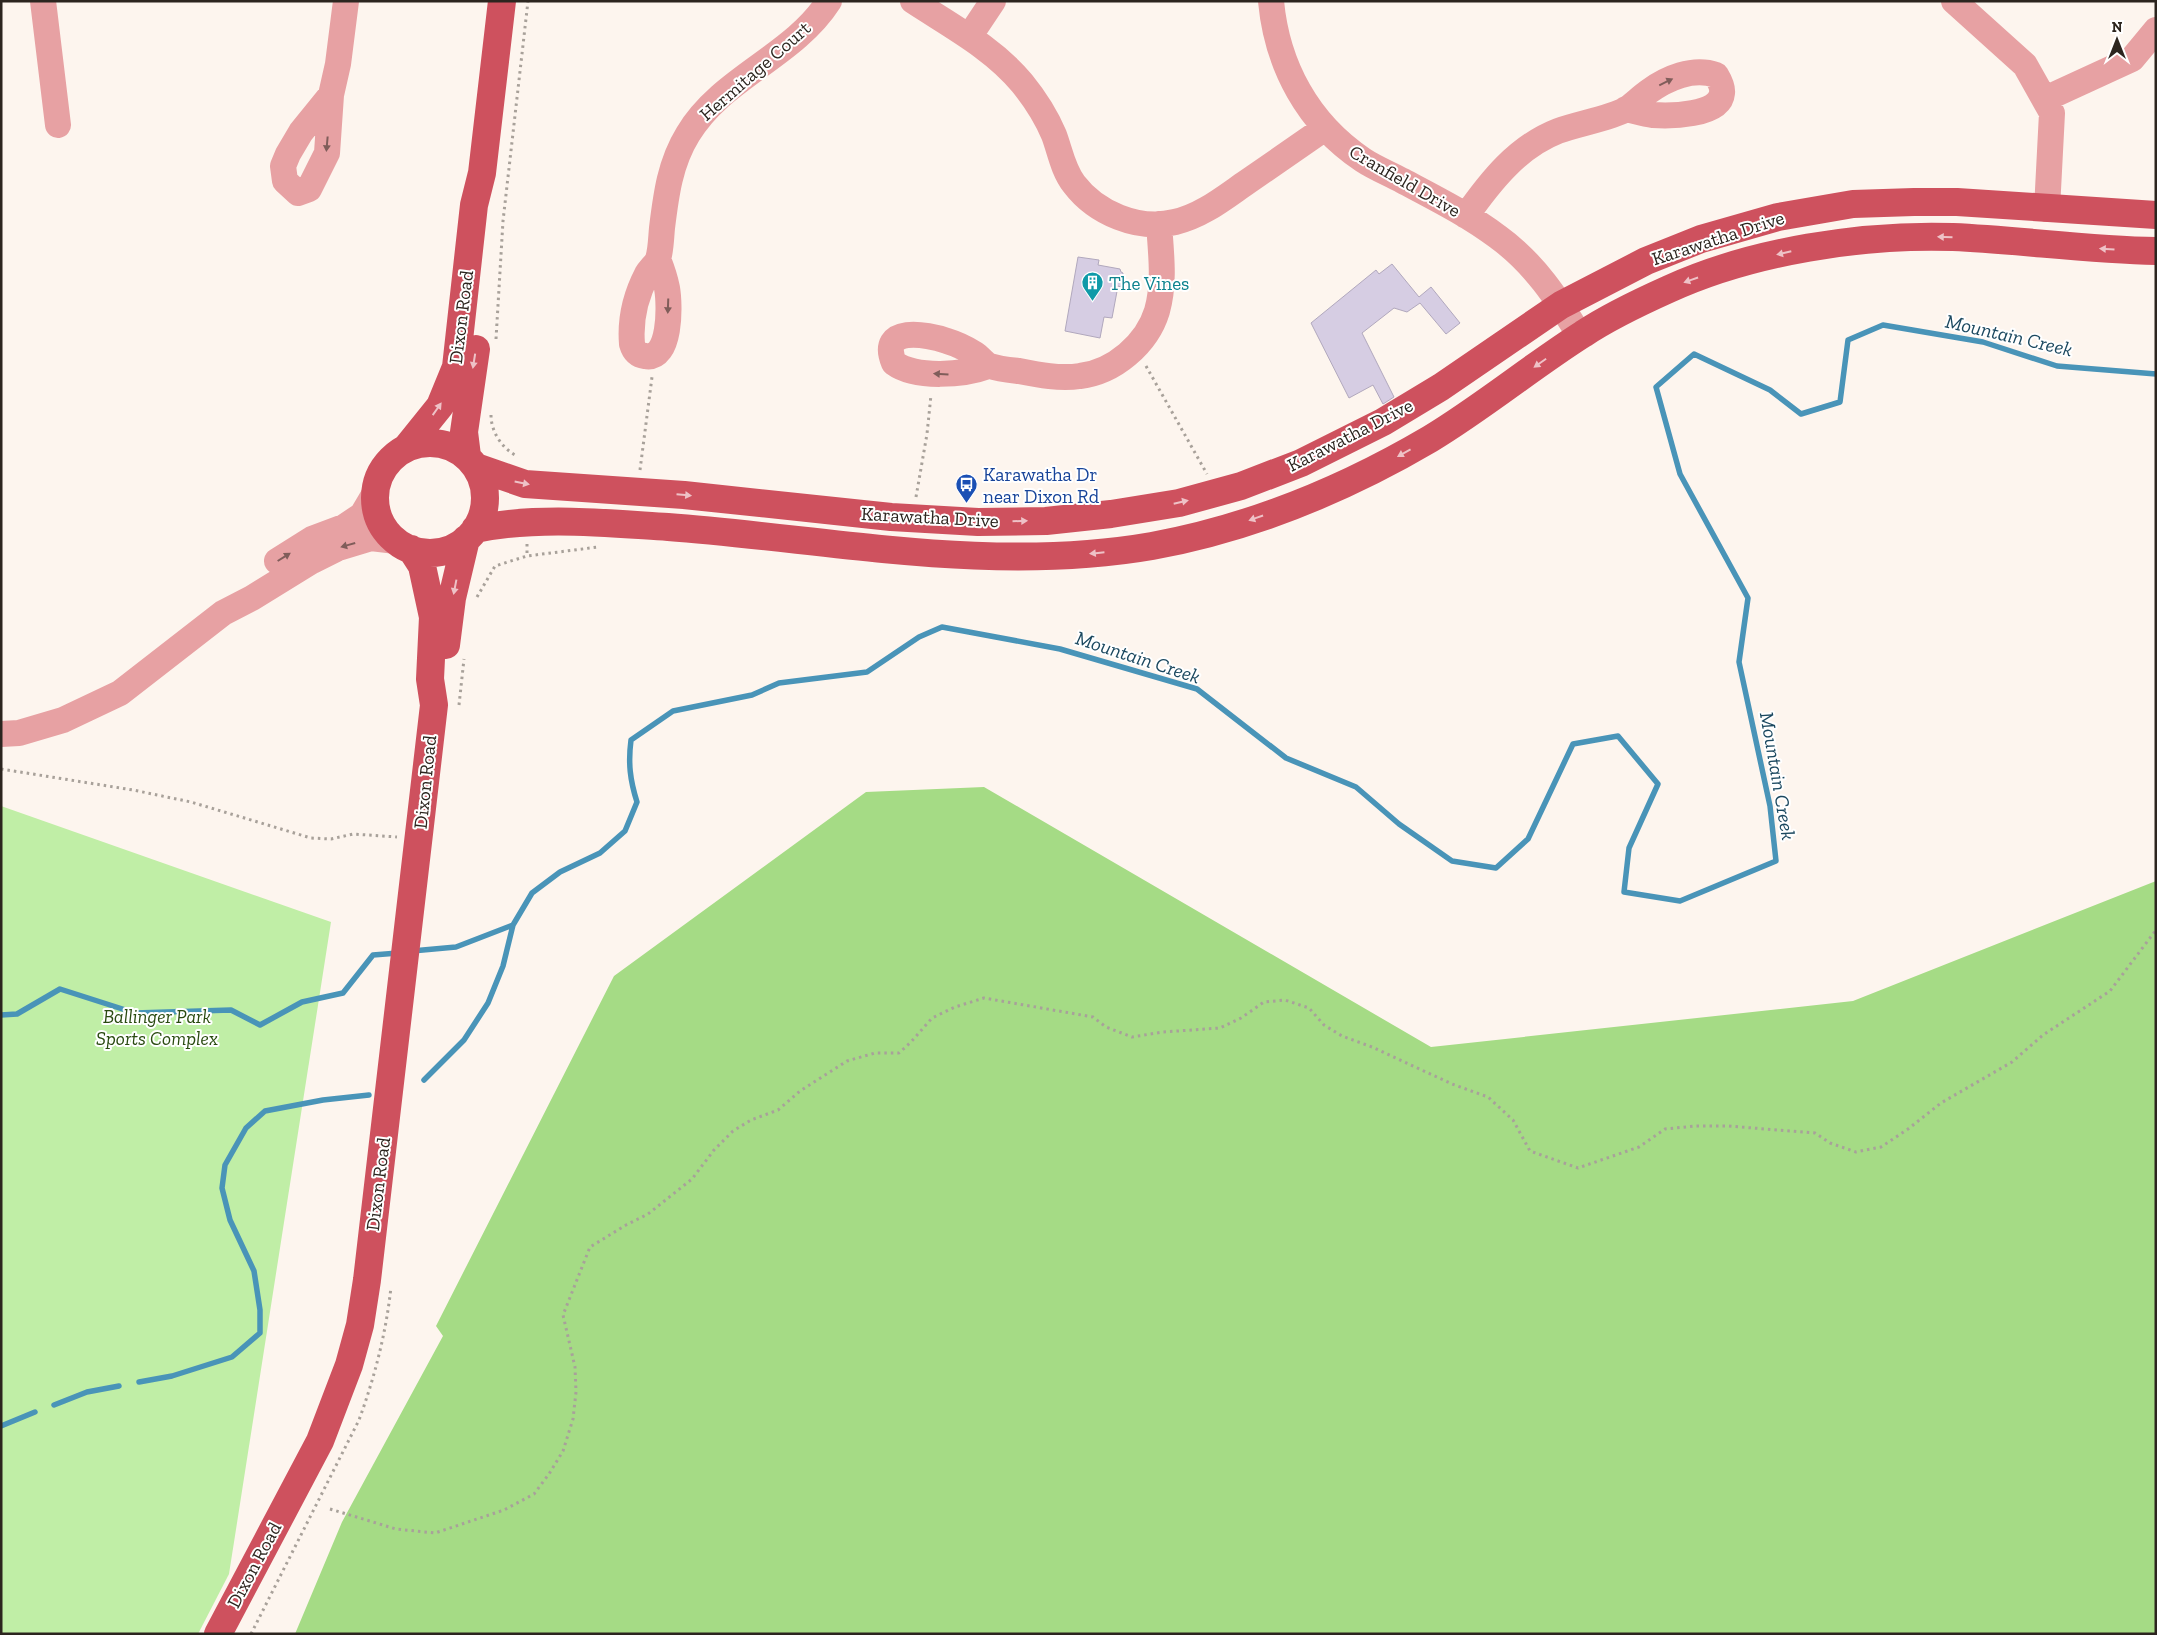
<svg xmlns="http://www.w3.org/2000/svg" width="2157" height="1635" viewBox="0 0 2157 1635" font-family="'Zilla Slab',serif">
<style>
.green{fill:#c0eea6}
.forest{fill:#a5db85}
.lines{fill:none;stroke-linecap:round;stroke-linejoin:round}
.stream{stroke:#4994b8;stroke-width:5.5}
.building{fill:#d6cde3;stroke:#b1a8bd}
.path{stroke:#a8a19a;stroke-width:3;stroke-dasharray:2.5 4;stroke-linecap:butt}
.minor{stroke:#e7a1a3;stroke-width:26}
.major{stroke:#ce515e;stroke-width:28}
.oneway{fill:#805d5a}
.oneway2{fill:#eec2c7}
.labels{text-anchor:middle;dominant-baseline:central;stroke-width:4;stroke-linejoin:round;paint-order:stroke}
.street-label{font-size:19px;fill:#2c251f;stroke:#fff}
.culture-label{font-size:19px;fill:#0d838f;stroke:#fff;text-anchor:start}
.transit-label{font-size:19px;fill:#164399;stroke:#fff;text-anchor:start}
.park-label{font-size:19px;font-style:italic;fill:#294a0f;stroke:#fff}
.water-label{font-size:20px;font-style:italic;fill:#1b485f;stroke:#fff}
</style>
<rect width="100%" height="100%" fill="#fdf5ee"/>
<path class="green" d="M1,806l330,116 -102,652 -31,60h-197z"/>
<path class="forest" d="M984,787l447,260 422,-46 303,-120v753h-1861l47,-112 101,-186 -7,-10 178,-350 252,-184z"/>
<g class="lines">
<path class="stream" d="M412,951l44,-4 57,-22
M1,1015l16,-1 43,-25 75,24 96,-3 29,15 42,-23 41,-9 30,-38 25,-2
M424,1080l40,-40 24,-37 15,-37 10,-41 19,-32 28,-21 40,-19 25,-22 12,-29c-7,-22 -9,-39 -6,-62l42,-29 79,-16 27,-12 88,-11 52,-35 23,-10 118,22 137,40 89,69 70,29 43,37 53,37 44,7 32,-29 45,-95 45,-8 40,48 -29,64 -5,44 56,9 96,-40 -6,-55 -31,-144 9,-64 -68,-124 -24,-87 38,-33 76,36 31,24 39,-12 8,-62 35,-15 100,17 74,24 99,8
M139,1382l33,-6 60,-19 28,-24v-23l-6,-39 -24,-51 -8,-32 3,-23 21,-37 19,-17 58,-11 46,-5
M54,1405l33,-13 32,-6
M1,1426l34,-14"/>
</g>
<path class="building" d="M1078,257l21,3 -1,5 22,4 1,3 2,1 -2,14 -3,-1 -6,32 -8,-1 -4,21 -35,-7z
M1392,264l27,33 12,-10 29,36 -14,11 -26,-31 -13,9 -13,-4 -32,25 32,64 -11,7 -10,-19 -24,13 -38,-75 65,-53 3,4z"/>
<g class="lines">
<path class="path" d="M496,339l7,-118 25,-220
M1146,366l61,108
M491,415c0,16 10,32 24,40
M640,470l12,-93
M916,497l11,-63 4,-39
M527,544v12
M477,597l18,-31 32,-10 71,-9
M459,705l5,-46
M1,769l132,21 58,12 120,36 20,1 22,-5 44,3
M330,1509l66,20 39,4 69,-23 30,-16 15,-20 14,-23 10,-32 3,-27 -1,-25 -12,-52 27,-68 36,-22 22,-11 44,-35 22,-29 19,-19 18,-11 27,-10 22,-19 47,-30 28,-8h24l12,-11 21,-24 23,-11 29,-9 109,19 13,10 26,10 31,-5 57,-4 21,-10 23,-16 21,-2 24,8 15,17 18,11 30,11 80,37 36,13 25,23 17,31 48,17 61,-21 26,-18 30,-3h33l87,7 15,10 26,9 25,-5 27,-18 33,-26 71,-41 31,-27 67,-44 46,-61
M251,1634l108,-214c16,-44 27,-87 32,-133"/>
<path class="minor" d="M43,1l15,124
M913,1c38,25 80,47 109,82 13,16 24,33 32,52 6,16 9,35 20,49 22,29 64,47 101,38 27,-6 50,-25 72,-40 26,-18 52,-36 78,-54
M1271,1c6,65 37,122 92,159 12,8 27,14 40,21 32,17 66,34 95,56 36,26 59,61 82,99
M1954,1l71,64 27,48 -5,96
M969,37l24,-36
M331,95l-30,37 -13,22 -5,12 2,15 13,12 11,-4 18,-36 4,-58 7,-31 8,-63
M2045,99l87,-40 24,-29
M1466,216c24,-34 51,-69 92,-85 19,-7 53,-13 69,-22 7,-5 14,-12 21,-17 19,-14 45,-25 68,-17 3,5 7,12 6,18 -2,23 -53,23 -69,22 -9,-1 -18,-4 -27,-6
M658,259c4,10 7,19 9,29 3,17 4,73 -22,68 -8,-1 -11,-5 -13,-12 -2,-24 4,-49 15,-70 3,-5 9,-10 11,-15 3,-9 3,-21 4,-31 4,-33 8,-65 26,-94 34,-57 105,-77 141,-133
M988,366c-24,9 -72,13 -94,-3 -16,-38 33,-29 53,-22 10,3 20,8 28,13 5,3 9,10 15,12 9,3 20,4 29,5 20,4 41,8 61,5 34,-4 67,-32 77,-65 8,-28 4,-58 2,-87
M277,561l35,-22 32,-12 18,-12 13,-22
M1,734l18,-1 44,-13 57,-27 103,-80 29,-15 60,-37 26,-13 33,-10 25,3"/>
<path class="major" d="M375 498a55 55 0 1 1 110 0a55 55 0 1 1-110 0Z
M407,447l33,-41 16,-39 18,-162 8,-32 20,-172
M467,456l-3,-24 12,-83
M476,467l49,17 159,11 207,22 87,5 68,-1 65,-7 68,-11 62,-17 60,-23 82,-41 58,-35 120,-82 85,-44 55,-22 77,-22 75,-13 61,-2h43l199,13
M475,529c63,-13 129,-6 193,-2 161,12 323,47 484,19 98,-18 193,-57 278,-107 53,-32 101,-72 153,-105 27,-18 57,-32 86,-45 83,-38 194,-55 284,-52 68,3 135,13 203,14
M446,645l6,-47 14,-59
M218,1634l102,-193 29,-76 11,-40 7,-45 67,-575 -4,-26 3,-62 -11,-51 -11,-17"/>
</g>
<defs><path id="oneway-solid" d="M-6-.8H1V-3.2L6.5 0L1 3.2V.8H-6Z" transform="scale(1.25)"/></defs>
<g class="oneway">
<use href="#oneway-solid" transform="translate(1666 82) rotate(-26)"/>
<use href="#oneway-solid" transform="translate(327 144) rotate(95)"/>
<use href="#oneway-solid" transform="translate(668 306) rotate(92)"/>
<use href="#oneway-solid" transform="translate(941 374) rotate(-176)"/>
<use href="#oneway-solid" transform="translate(348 545) rotate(164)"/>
<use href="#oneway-solid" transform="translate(284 557) rotate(-32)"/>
</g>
<g class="oneway2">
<use href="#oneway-solid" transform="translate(1945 237) rotate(-179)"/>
<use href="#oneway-solid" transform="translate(2107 249) rotate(-177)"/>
<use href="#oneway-solid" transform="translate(1784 253) rotate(167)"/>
<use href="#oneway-solid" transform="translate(1691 280) rotate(161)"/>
<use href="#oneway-solid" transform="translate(474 361) rotate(99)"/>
<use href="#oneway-solid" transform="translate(1540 363) rotate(145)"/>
<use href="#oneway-solid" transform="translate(437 409) rotate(-55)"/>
<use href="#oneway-solid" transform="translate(1404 453) rotate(151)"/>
<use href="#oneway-solid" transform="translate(522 483) rotate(11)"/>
<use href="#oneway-solid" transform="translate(684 495) rotate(5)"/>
<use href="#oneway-solid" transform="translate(1181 502) rotate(-13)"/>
<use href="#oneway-solid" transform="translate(1256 518) rotate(161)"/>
<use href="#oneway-solid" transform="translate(1020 521) rotate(-2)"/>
<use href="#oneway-solid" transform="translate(1097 553) rotate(174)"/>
<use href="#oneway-solid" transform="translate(455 587) rotate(101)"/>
</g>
<defs>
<symbol id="building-pin" viewBox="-11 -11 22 30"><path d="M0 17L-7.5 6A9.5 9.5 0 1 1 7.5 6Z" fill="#0f9aa8" stroke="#fff"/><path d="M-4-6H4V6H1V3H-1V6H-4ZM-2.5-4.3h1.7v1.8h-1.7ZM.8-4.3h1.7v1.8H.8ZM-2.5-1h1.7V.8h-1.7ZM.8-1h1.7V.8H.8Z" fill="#fff"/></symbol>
<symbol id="bus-pin" viewBox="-11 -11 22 30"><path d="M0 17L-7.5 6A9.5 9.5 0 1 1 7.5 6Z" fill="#1a4fb4" stroke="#fff"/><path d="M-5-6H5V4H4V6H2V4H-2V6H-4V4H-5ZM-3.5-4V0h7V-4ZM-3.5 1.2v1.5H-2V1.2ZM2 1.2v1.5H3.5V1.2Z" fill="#fff"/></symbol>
</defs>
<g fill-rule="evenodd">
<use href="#building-pin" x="1080" y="270" width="25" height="34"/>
<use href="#bus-pin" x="954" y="472" width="25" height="34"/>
</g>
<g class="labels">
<g class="street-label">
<text transform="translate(755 71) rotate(-41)">Hermitage Court</text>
<text transform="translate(1405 181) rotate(30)">Cranfield Drive</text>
<text transform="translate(1718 238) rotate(-18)">Karawatha Drive</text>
<text transform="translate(461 317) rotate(-83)">Dixon Road</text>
<text transform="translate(1350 435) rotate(-27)">Karawatha Drive</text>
<text transform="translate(930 517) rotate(3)">Karawatha Drive</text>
<text transform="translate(425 782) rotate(-84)">Dixon Road</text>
<text transform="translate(378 1184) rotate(-83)">Dixon Road</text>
<text transform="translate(254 1565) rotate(-62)">Dixon Road</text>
</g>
<g class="culture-label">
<text x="1109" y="283">The Vines</text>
</g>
<g class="transit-label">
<text x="983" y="474">Karawatha Dr<tspan x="983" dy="22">near Dixon Rd</tspan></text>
</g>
<g class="park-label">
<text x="157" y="1016">Ballinger Park<tspan x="157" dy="22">Sports Complex</tspan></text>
</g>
<g class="water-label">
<text transform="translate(2009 335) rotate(13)">Mountain Creek</text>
<text transform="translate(1138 657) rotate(18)">Mountain Creek</text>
<text transform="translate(1778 776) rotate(80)">Mountain Creek</text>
</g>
</g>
<rect width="2157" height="1635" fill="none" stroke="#2c251f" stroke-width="5"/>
<g transform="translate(2117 40)" stroke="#ffffff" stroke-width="4" paint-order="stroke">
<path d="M0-4L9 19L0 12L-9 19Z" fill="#2c251f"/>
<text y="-8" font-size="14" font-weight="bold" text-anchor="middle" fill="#2c251f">N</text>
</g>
</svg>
